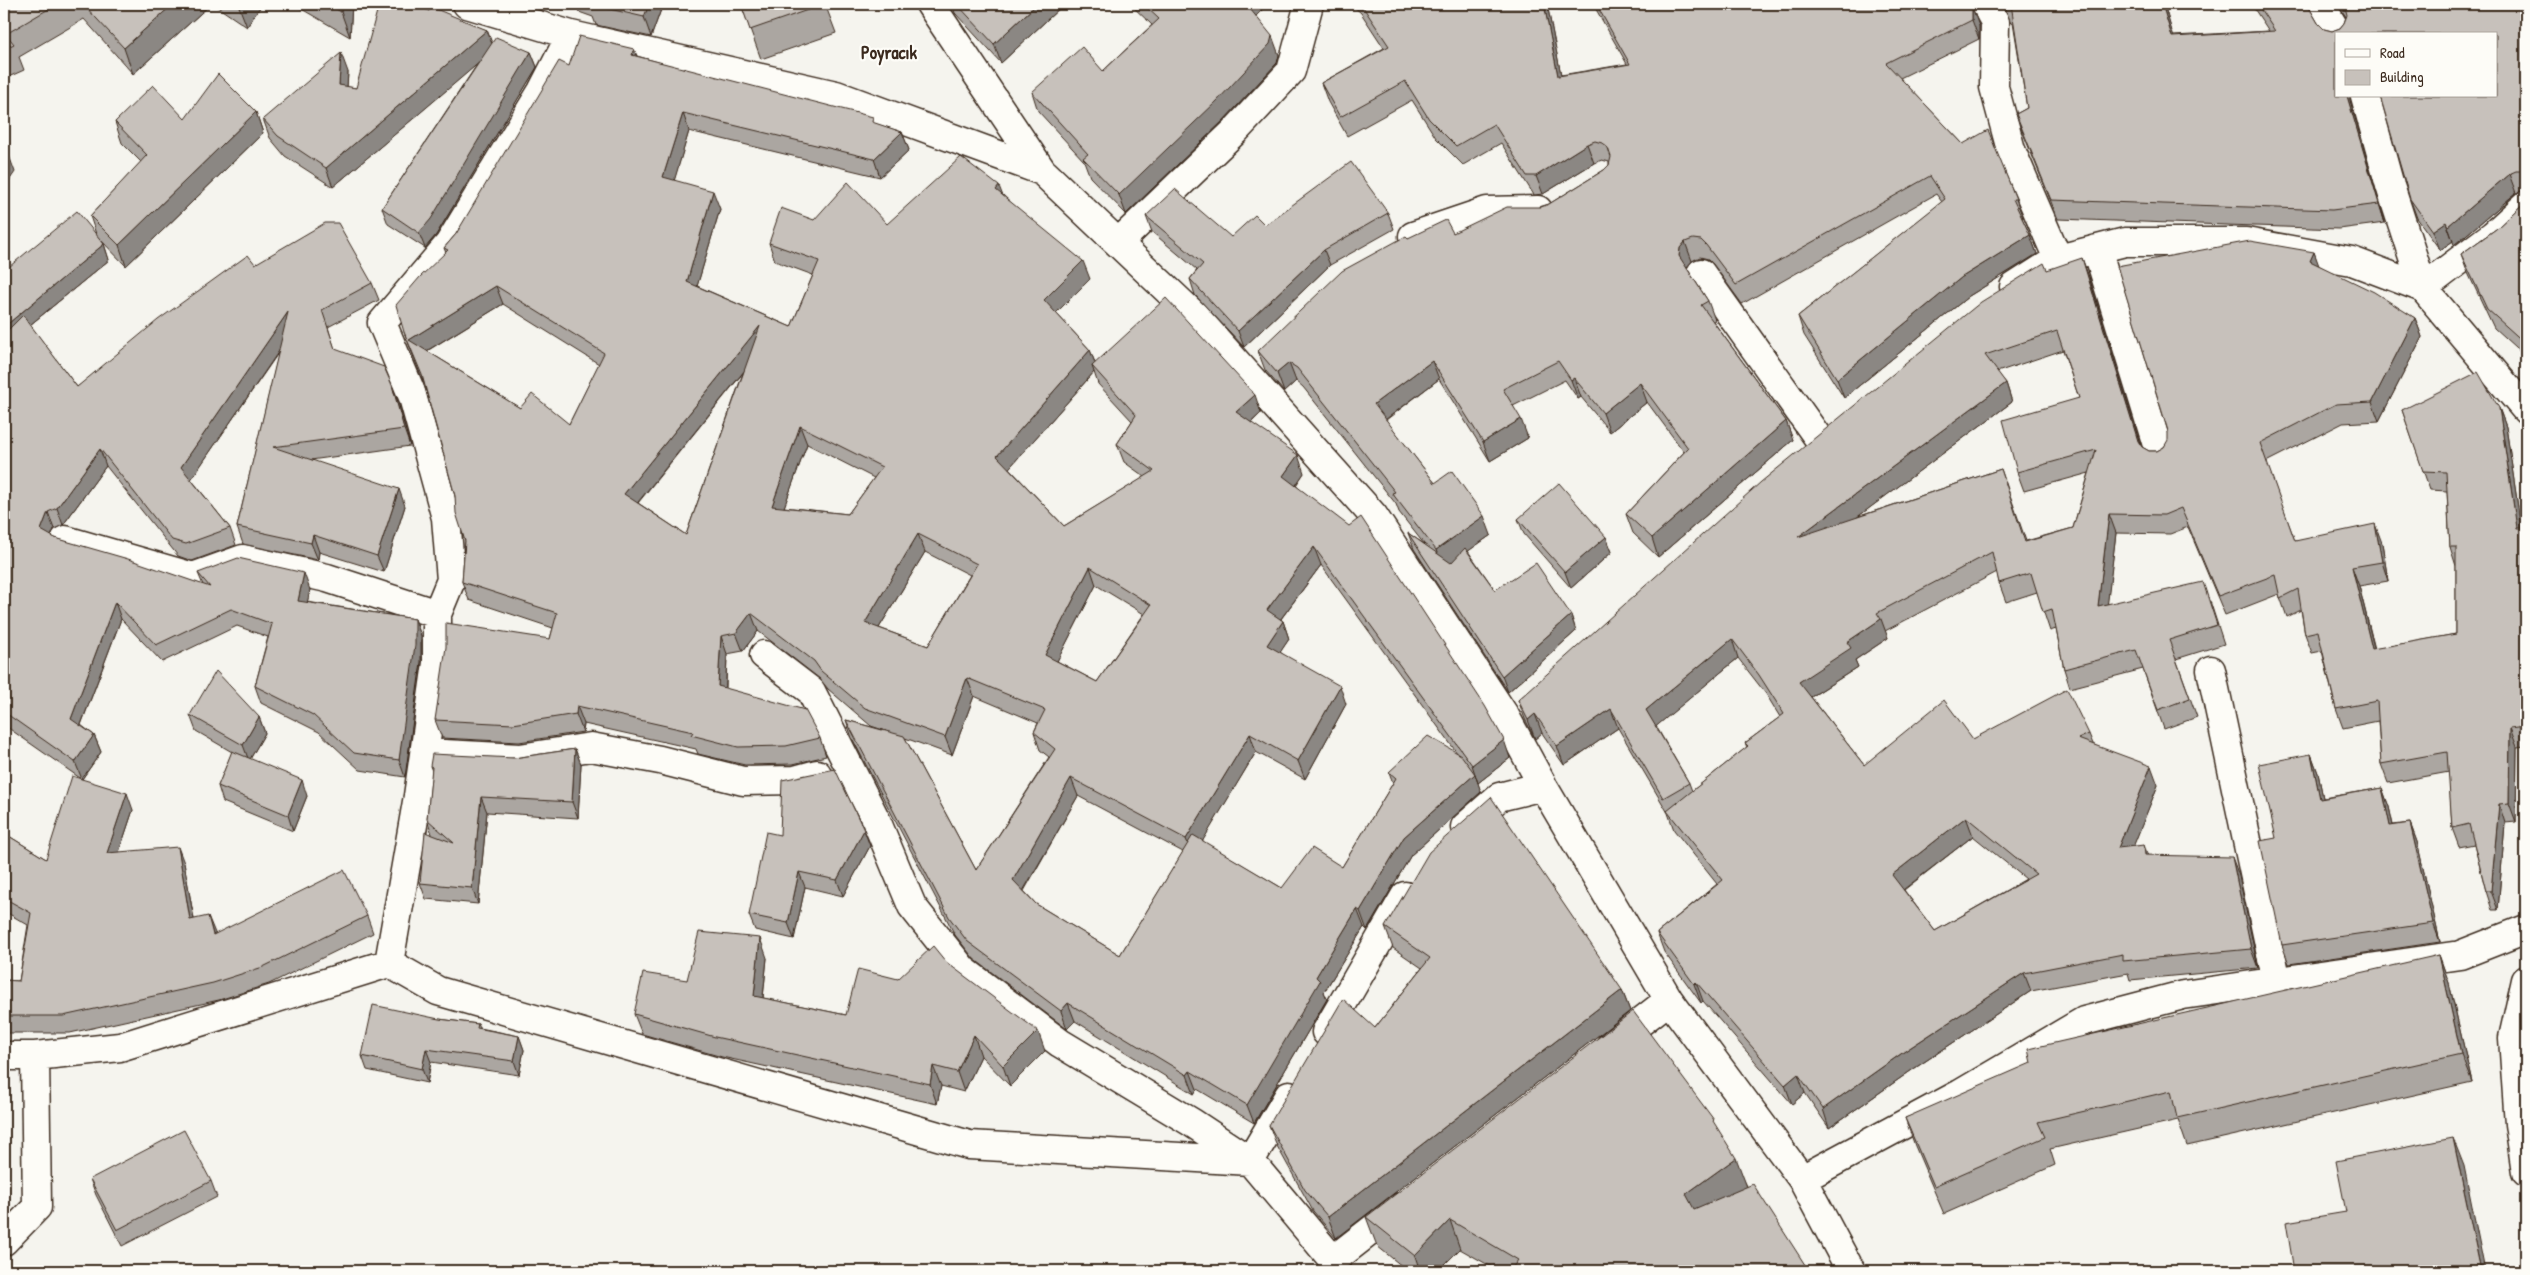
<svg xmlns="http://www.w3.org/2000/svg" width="2530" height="1275" viewBox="0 0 2530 1275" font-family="'Patrick Hand',sans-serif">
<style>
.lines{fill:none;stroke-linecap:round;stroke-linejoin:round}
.minor-casing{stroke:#3b2a1e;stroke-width:31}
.minor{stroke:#fdfcf7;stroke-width:28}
.wall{fill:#aba6a1;stroke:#3b2a1e;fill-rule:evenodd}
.shaded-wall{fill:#8b8783;stroke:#3b2a1e}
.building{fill:#c7c1bb;stroke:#3b2a1e;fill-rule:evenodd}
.labels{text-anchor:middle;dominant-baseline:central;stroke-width:4.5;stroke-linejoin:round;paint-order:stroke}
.quarter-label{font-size:18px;font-weight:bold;fill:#3b2a1e;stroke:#fdfcf7}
</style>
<rect width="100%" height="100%" fill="#f5f4ee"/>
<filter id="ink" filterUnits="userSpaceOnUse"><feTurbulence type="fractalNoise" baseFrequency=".02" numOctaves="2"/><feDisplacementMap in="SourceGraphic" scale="10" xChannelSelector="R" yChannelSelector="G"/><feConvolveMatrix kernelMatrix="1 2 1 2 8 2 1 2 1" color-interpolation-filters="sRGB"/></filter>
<g filter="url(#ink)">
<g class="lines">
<defs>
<path id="minor" d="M467,4l104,31 265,60 206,76 153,145 178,199 132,201 38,70 126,214 133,179 49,92
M930,4l112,167
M1985,4l10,18 -1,65 17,63 47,109
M2320,4l18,30
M2365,96l25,90 33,102 70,-53 33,-30
M1413,236l74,-25 51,-1
M1118,243l117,-112 56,-60 18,-67
M2097,249l63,206
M1701,273l118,166
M2014,287l44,-28 67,-17h121l106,19 71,27 103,122
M65,540l128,37 50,-18 84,19 110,36
M764,655l47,36 65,129 36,86 51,64 97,73 131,79 59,39 83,99 68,-53
M2211,670l66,312
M425,753l95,5 71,-11 69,13 83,21 52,-1 22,-6
M1465,827l34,-30 44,-11
M389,963l29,-167 19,-133v-49l14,-34 -5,-62 -33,-121 -31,-74 67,-79 93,-153 29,-56
M2526,980l-13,58 6,86 7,48
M1326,1032l79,-136
M1611,1045l58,-45
M4,1056h31l85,-9 269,-84 49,28 531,154 281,16 39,-66
M1802,1179l158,-85 124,-73 99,-26 277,-40 66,-26
M4,1241l33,-34 -2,-151"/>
</defs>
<use href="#minor" class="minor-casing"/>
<use href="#minor" class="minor"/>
</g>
<path class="wall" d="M4,4h207l-78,70 -49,-55 -65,38 5,13 -20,9z
M213,4h49l-15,23z
M293,4h59l-2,33z
M576,4h87l-12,33 -55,-12 -3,-8 -14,-5z
M741,4h84l11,29 -75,26z
M952,4h112l-63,59 -46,-50z
M1130,4h138l-12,12 23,39 -2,8 -53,57 -98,94 -36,-37 -6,-16 -46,-50 -6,-19 71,-21 49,-46z
M1351,4h196l14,71 66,-11 -34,-60h378l8,22v13l-79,39 63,66 53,55 7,19h-1l8,17 7,19 -68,42 -125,102 -40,-63 -6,-19 144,-114 -6,-8 -194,110 -29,-40 -5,-5 -8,-2 -8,4 -5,7 21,33 7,19 -2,1 73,100 7,19 -135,117 -25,-24 -7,-19 58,-62 -37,-50 -37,30 -29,-35 -3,2 -13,-19 -52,26 15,32 -38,23 -51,-82 -53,41 49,63 56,52 -23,16 27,39 76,25 5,16 -68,61 -94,-143 -6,-16 16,11 -25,-32 -3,-8 -93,-117 -7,-6 -12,11 -19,-22 -7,-19 150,-113 45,-5 96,-29 55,-34 5,-5v-3l-7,-2 -8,3 -51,31 -9,1 -33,-52 -38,22 -27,-27 -24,-38 -65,36 -19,-34 -7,-19 63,-35 -23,-35z
M2002,4h162l9,32 96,-5 -18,-27h56l11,19 6,6 8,2 8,-3 4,-5 2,-6 -8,-13h188v186h-3l-7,3 -62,52 -1,-4 -13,9 -23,-32 -7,-19 86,-103 -160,-62 14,66 35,123 -46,6 -281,-10 -35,-86 -7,-19 11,-6 -14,-86 -2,1 -5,-13z
M429,11l58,19 5,13 39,9 6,15 -101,168 -11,13 -37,-24 -6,-16 96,-145 -145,124 -48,-31 -15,-18 -7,-19 85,-47 -1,15 9,1z
M634,49l3,7 239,68 26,8 7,18 -29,27 -191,-46 -15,49 46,29 -23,77 94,41 22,-52 -38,-14 -6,-18 45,-23 73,4 116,-29 87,84 -34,34 34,37 5,13 166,50 -10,10 53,50 -8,12 214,273 -32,25 -1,-2 4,11 -70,63 -44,75 -3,-3 -40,65 3,7 -73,124 -57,-34 -3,5 -119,-73 -8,8 -93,-70 -19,-24 -103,-197 -6,-18 40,11 -15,-5 -43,-37 -8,-10 -62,-48 -15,20 -16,3 -1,34 94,50 6,18 -33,8 -48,1 -47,-11 -2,-5 -112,-25 -1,8 -64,10 -77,-4 -7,-18 115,-81 3,-11 -84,-28 -7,-18 3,-41 -10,-45 -32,-115 -19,-49 42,-79 -2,-5 12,-14 113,-168zM503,304l96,60 -30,60 -49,-16 -93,-57zM1094,372l4,12 34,37 -15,23 7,18 21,15 -81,49 -55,-58zM743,373l-57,162 -48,-32zM807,444l67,34 -26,36 -64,-7zM925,552l45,23 -42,71 -49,-18zM1321,565l136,188 -68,19 4,11 -51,84 -60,21 -80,-47 54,-89 49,27 41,-75 -66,-52 9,-13 -6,-18 -2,-2zM1096,585l48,29 -47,68 -40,-21zM974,696l64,27 -4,9 6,18 9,7 -73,113 -71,-132 47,17zM1078,796l105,56 -63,103 -84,-51 -12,-13z
M256,112l7,21 -137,133 -27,-28 5,6 5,16 -79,65 47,62 178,-123 117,19 7,17 -51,27 7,23 57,35 6,17 12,44 -99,14 94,46 -21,66 -65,-20 -1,8 -75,-16 -6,-17 42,-175 -88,127 39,49 6,17 -44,16 -14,-5 -72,-90 -43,59 -9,4 -3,7 4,2 148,47 -5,-12 112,17 -3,12 108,17 6,17v26l-16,115 -45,-7 -41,-38 -58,-29 -6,-17 13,-49 -31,-11 -75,36 -41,-43 -40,106 13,10 7,17 -19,27 51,31 -14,42 65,11 10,56 21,15 152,-18 6,17 -104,51 -50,16 -149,33h-66v-53l15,1 9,-56 -24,-14v-78l42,26 34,-81 -76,-53v-454l93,-34 -7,-21 51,-54 -19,-19 -7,-21 70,-3z
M2526,201v156l-32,-29 -26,-55 -7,-19 35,-25z
M1388,213l6,16 -64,36 -86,82 -49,-52 -5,-16 7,-9 -45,-38 -6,-16 85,21 34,-12z
M2314,252l4,13 97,53 7,19 -43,84 -36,2 -77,39 29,79 87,2 6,38 -29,5 16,63 81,-15v-68l-6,-19 -3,-56 -17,-1 -28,-80 97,-2 7,19 15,101h5v218l-9,1 -1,75 -11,1 -7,87h-6l-6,-19 -12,-47 -15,3 -7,-19 -3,-56 -61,11 -7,-19 -3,-43 -35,7 -7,-19 -14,-58 -10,2 -7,-19 -4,-24 -14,7 -8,-23 -54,21 -37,-88 -18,7 -54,-1 -9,71 103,-3 14,43 -48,15 21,58 -33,12 -21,-60 -73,19 -6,-19 -8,-40 -6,2 -13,-39 -31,10 -7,-19 -2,-11 -112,59 3,7 -33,22 3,7 -47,30 53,68 109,-26 116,-5 4,10 65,41 -25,61 14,9 92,21 19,92 -128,12 -2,-7 -97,18 -119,79 -83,58 -24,-35 -13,11 -89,-103 -2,2 -37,-51 -7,-19 60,-49 -43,-54 -6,-17 -50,-85 -54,37 -22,-32 -7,6 -10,-20 -7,-19 529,-430 42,7 51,167 2,3 7,4h8l7,-4zM2063,350l16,48 -62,74 7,19 65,-18 -16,55 -47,13 -25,-72 -144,48 155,-115 -6,-19 -9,-11zM1738,658l28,36 14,23 -35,26 2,4 -55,44 -3,-8 -33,-57zM1973,836l53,43 -91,52 -31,-41z
M1518,519l88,18 6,15 -41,36 -47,-54z
M190,715l69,2 6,16 -15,26 57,37 -14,35 -70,-29 -5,-16 14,-34 -36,-21z
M575,749l6,15 -3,54 -91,-6 -9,92 -52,-5 -6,-16 12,-49 -5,-15 5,-48 -2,-5 84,-8z
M2311,754l7,19 5,25 59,-10 7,19 4,18 17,-2 7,19 23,100 -151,22 -7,-19 -6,-107z
M780,835l90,11 -27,50 -38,-9 -11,52 -39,-9 -6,-15z
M1385,927l237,63 8,21 -294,227 -23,-27 -36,-65 -8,-21 106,-97 47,-60 -29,-20z
M2439,955l10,28 23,99 -285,64 -9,-26 -128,29 5,16 -111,49 -29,-68 -10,-28z
M767,958l-4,40 83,17 52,-36 48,-17 99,89 -35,35 -29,-30 -17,36 -23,-6 -4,18 -215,-47 -80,-23 -8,-20 53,-34z
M439,1019l39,5 2,4 39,8 5,14 -5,25 -88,-13 -4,21 -60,-13 -5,-14z
M4,1121l5,92 -5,1z
M1718,1130l29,56 62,85h-310l-39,-22 -22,22h-30l-31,-25 -11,-29z
M90,1179l121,2 6,16 -95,49 -26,-51z"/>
<path class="shaded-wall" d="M173,4h38l-78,70 -9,-26z
M238,4h24l-15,23z
M341,4h11l-2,33 -9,-25z
M649,4h14l-12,33 -7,-20z
M1037,4h27l-63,59 -7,-19z
M1245,4h23l-17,17z
M1544,4h3l18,91 -7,-19z
M2162,4h2l15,51 -7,-18z
M1972,7l7,19v13l-7,-19z
M487,30l7,20 -161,137 -7,-19z
M1272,36l7,19 -2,8 -53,57 -98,94 -7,-19z
M634,49l7,18 -9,-12z
M531,52l6,15 -101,168 -11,13 -6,-15z
M341,53l7,19 -2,33 -7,-20z
M2347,96h3v4l35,123 -6,-19z
M256,112l7,21 -137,133 -7,-21z
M683,113l6,18 -19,64 -7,-18z
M902,132l7,18 -29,27 -6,-18z
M1587,144l7,19 -51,31 -7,-18z
M8,153l7,19 -11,16v-29z
M2509,174l7,19 -62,52 -6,-19z
M999,186l7,18 -10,-14z
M713,191l7,18 -27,91 -6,-18z
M2446,222l7,19 -13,9 -7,-19z
M2030,235l7,19 -68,42 -125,102 -7,-19 125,-102z
M1685,242l7,19 -5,6 -1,8 -7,-19 1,-8z
M104,244l5,16 -101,83 -4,-12v-4z
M1324,250l6,15 -86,82 -6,-16z
M2314,252l7,19 -11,-10z
M2082,258l7,19 56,183 -7,-19z
M1083,261l7,18 -39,39 -7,-18z
M496,286l7,18 -88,54 -6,-18z
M288,312l6,17 -106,155 -7,-17z
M2415,318l7,19 -43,84 -7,-19z
M760,326l6,18 -136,168 -6,-18z
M1090,350l7,18 -5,-2 2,6 -90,102 -7,-18z
M1432,361l7,18 -58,44 -7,-19z
M1289,363l7,18 -12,11 -7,-19z
M1574,378l7,19 -3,2 -7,-19z
M1640,383l7,19 -37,30 -7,-19z
M2006,383l6,19 -207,154 -7,-19z
M392,385l6,17 12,44 -6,-17z
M1255,395l6,18 -18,17 -7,-18z
M2499,408l7,19 18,120 -7,-19z
M1521,419l7,19 -38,23 -7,-19z
M1786,421l7,19 -135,117 -6,-19z
M800,426l7,18 -29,80 -6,-18z
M100,449l6,17 -43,59 -6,-17z
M1298,455l6,18 -14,21 -7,-18z
M399,489l6,17 -21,66 -7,-16z
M48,512l6,17 -7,17 -6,-16z
M2109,514l7,19 -11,92 -7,-19z
M1484,516l7,19 -48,34 -7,-19z
M2375,524l7,19 6,38 -6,-19z
M918,534l7,18 -54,89 -6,-18z
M313,535l6,17 -1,8 -7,-17z
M1606,537l6,15 -41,36 -6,-16z
M1314,547l7,18 -47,63 -7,-18z
M1090,567l6,18 -45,88 -6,-18z
M2352,567l7,19 20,82 -7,-19z
M304,573l6,17 -6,28 -6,-17z
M115,602l6,17 -44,116 -6,-16z
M751,613l7,18 -15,20 -7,-18z
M1571,615l5,16 -68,61 -6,-16z
M415,619l6,17v26l-16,115 -6,-17z
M1881,619l7,19 -33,22 3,7 -52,33 -7,-18 48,-40z
M1283,621l6,18 -16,24 -6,-18z
M721,636l6,18 -2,50 -7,-18z
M1732,639l6,19 -85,71 -7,-19z
M967,678l7,18 -22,59 -7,-18z
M1340,686l6,18 -41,75 -7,-18z
M577,706l7,18 -1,8 -7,-18z
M1611,709l7,19 -54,37 -7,-19z
M1535,714l7,19 -7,6 -7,-19z
M259,717l6,16 -16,28 -6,-16z
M2510,728l7,19 -1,75 -7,-19z
M1250,734l6,18 -63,105 -7,-18z
M94,735l7,17 -19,27 -7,-17z
M1504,740l6,18 -32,25 -6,-18z
M575,749l6,15 -3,54 -6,-16z
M2311,754l7,19 9,45 -7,-19z
M2151,766l7,19 -33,82 -7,-19z
M1475,774l6,18 -70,63 -44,75 -7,-19 44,-74z
M1071,778l7,18 -59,102 -6,-18z
M302,780l5,16 -14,35 -5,-16z
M2382,788l7,19 8,38 -7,-19z
M127,793l6,17 -20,60 -6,-17z
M481,797l6,15 -9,92 -6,-16z
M2499,804l6,19 -7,87 -7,-19z
M1966,817l7,19 -74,57 -7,-18z
M2410,823l7,19 23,100 -7,-19z
M864,830l6,16 -27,50 -6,-16z
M2144,845l7,19 -6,-9z
M178,847l6,16 13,74 -7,-17z
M2232,857l7,19 19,92 -7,-19z
M799,872l6,15 -11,52 -6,-16z
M1357,909l7,18 -40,65 3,7 -73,124 -7,-18 69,-128z
M208,916l7,17 4,19 -6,-17z
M760,938l7,20 -6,58 -7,-20z
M2439,955l10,28 23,99 -11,-28z
M2024,973l7,18 -119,79 -83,58 -6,-19 82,-58z
M1696,982l7,19 -2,2 -7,-19z
M1622,990l8,21 -294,227 -8,-21z
M1068,1003l7,18 -8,8 -6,-18z
M1038,1031l7,20 -35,35 -7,-20z
M974,1035l7,21 -17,36 -7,-20z
M519,1036l5,14 -5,25 -5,-14z
M426,1049l5,13 -4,21 -5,-14z
M933,1066l8,20 -4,18 -7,-20z
M1190,1071l7,18 -3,5 -7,-19z
M1798,1074l7,19 -13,11 -7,-19z
M4,1121l5,92 -5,-16z
M2453,1138l11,28 21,105h-4z
M1736,1158l11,29 -51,36 -10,-29z
M1450,1220l10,29 -22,22h-18l-5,-15z"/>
<path class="building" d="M4,4h53l-51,30 8,10 -10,5z
M83,4h90l-49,44z
M328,4h13v8z
M379,4h35l15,7 2,-4 56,23 -161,138 -48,-32 -15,-17 78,-66 -2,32 17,3z
M588,4h61l-5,13z
M741,4h84l-75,26z
M957,4h80l-43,40z
M1143,4h103l26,32 -2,8 -53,57 -98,94 -36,-37 5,-4 -56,-62 50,-45 21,24 56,-52z
M1361,4h183l14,72 72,-12 -34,-60h375l1,3v13l-86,43 77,81 25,-14 28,69h-3l17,36 -68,42 -125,102 -39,-63 147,-117 -15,-23 -194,109 -30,-40 -5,-5 -8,-1 -8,3 -5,6 -1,8 29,45 -7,4 85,116 -134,117 -26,-24 62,-66 -48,-65 -37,30 -29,-35 -3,2 -13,-19 -55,28 18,30 -38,23 -51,-81 -58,43 61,79 17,-12 32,45 -48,34 -44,-57 3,-1 -98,-124 -8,-5 -12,10 -19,-22 84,-80 64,-35 2,2 38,-18 7,13 54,-26h34l8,-3 55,-34 5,-5 2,-8 -3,-9 -6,-5 -7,-2 -8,3 -51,32h-9l-33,-52 -38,22 -27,-27 -24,-38 -65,36 -19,-34 68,-37z
M2011,4h151l10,33 103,-6 -18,-27h50l11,19 6,6 8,2 8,-3 4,-5 3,-8 -2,-8 -3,-3h184v169l-3,-2h-7l-7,3 -61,52 -2,-4 -13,9 -23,-32 -30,-103h116v-62h-160v62h11l32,108 -47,6 -281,-10 -35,-86 11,-6z
M579,36l55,13 -2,6 241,62 -1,5 30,10 -28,27 -191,-46 -20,64 50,14 -26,91 104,45 28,-66 -50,-18 12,-35 33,12 34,-38 39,42 74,-67 38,29 -3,4 87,71 -39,39 46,50 -93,106 67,70 90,-55 -37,-27 19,-29 -44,-49 74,-68 89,97 -19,17 62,43 -15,21 66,50 12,-9 124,189 19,34 -32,25 -158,-218 -47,63 16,11 -16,24 73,41 -42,75 -48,-27 -64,105 -115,-61 -58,102 23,24 84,51 73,-120 89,53 30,-40 30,19 54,-89 -7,-6 39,-36 33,19 14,19 -71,63 -44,74 -3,-2 -41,68 4,4 -73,124 -57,-34 -3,4 -119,-72 -7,8 -94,-70 -18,-24 -103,-197 58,16 72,134 79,-121 -21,-17 11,-22 -78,-32 -22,59 -80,-29 -44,-37 -7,-10 -63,-48 -15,20 -15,3 -3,50 87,24 15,28 -34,8 -48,1 -47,-12 2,-3 -116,-26 -1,8 -63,10 -78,-4 11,-73v-24l104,16 7,-26 -95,-31 3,-41 -9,-28 -1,-17 -33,-121 -18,-43 -8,-27 24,-28 28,-27 -4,-2 12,-14 103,-173 10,5zM496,286l108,67 -35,71 -37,-30 -12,14 -111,-68zM760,326l-74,209 -62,-41zM800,426l82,41 -34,47 -76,-8zM918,534l59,30 -49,82 -63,-23zM1090,567l61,38 -54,77 -52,-27z
M496,37l35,15 -100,167 -12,14 -37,-25z
M218,74l38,38 -137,133 -29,-29 57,-61 -32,-33 38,-37 32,34z
M4,150l4,3 -4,6z
M1351,162l37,51 -64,37 -86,81 -48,-52 13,-15 -57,-48 29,-27 56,48 24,-22 10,10z
M2526,201v143l-39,-35 -26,-55 35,-25z
M77,211l27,33 -100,83v-56z
M325,223h13l34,60 -50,27 13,39 49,18 8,18 12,44 -131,18 126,42 -22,67 -64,-21 -2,8 -74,-16 51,-215 -107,155 49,61 -44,16 -14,-4 -72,-91 -43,59 -9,4 -7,18 14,8 73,21 82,28 -12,-14 40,-15 66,15 -6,28 117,18v26l-16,115 -45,-7 -41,-38 -58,-29 17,-62 -41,-15 -75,36 -41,-43 -44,117 23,16 -19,27 -71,-50v-378l19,-19 54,72 81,-67 90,-65 7,9z
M2250,241l64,11 -4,9 64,31 41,26 -43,84 -36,2 -76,39 35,98 80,-17 7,38 -30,5 20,82 84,-15v-87h-6l-4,-75 -23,-1 -21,-61 76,-38 21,36 18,120h9v198l-16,2 -1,75 -10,1 -8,87h-5l-17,-67 -17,4 -5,-76 -66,12 -4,-63 -41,8 -18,-78 -13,3 -7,-45 -18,9 -5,-23 -57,21 -37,-88 -17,7 -55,-1 -11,92 105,-24 14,43 -48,15 21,58 -32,12 -22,-60 -72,19 -12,-60 -9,3 -12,-39 -32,10 -7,-31 -115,61 4,6 -34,23 4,6 -52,34 65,83 80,-65 29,39 94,-50 22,45 -11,5 73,27 -33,82 26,-3 1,10 87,2 19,92 -128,12v-7l-99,19 -119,78 -82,58 -25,-35 -13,11 -89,-103 -2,2 -37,-51 66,-53 -56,-69 81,-65 -3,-3 39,-29 -25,-39 -27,-36 -86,71 43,73 -26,15 -52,-89 -54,37 -22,-32 -7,6 -10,-20 243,-218 220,-180 63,-39 3,7 35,-12 56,183 4,6 7,4h8l7,-4 4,-7v-9l-51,-165zM2057,331l22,67 -76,22 14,52 79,-22 -23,78 -48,14 -24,-73 -203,68 208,-154 -21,-28zM1966,817l70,57 -101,57 -43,-56z
M1559,483l47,54 -41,35 -47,-53z
M1408,533l43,30 14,-15 30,42 41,-27 35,52 -69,61z
M216,671l43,46 -16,28 -53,-30z
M575,749l-3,53 -91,-5 -9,91 -52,-5 5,-51 29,11 -27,-24 5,-52 -2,-1 2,-12 82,4z
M232,751l70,29 -14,35 -70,-29z
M2311,754l9,45 62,-11 8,38 20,-3 23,100 -151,22 -22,-104 16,-3 -17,-74z
M835,769l29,61 -27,50 -38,-8 -11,51 -39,-8 17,-83 14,3 2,-55z
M72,776l55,17 -20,60 71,-6 12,73 18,-4 5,19 131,-65 23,46 -104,51 -50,16 -150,33h-59v-36l15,1 12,-68 -27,-15v-65l42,26z
M1491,797l131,193 -294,227 -23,-27 -36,-65 74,-126 32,29 55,-70 -45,-31 44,-75z
M699,932l61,6 -6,58 92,19 12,-46 40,10 35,-33 13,16 92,69 -35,35 -29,-31 -17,37 -24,-6 -3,18 -215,-47 -81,-23 9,-41 44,7z
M2439,955l22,99 -284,64 -6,-27 -133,31 7,15 -111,49 -29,-68 126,-55 -3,-14z
M373,1005l66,14 39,5 -1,4 42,8 -5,25 -88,-12 -4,20 -60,-13z
M1633,1011l81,109 -1,1 23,37 -50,36 8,15 59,-25 56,87h-299l8,-11 -68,-40 -35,36 -49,-39z
M2526,1046v10l-2,-9z
M184,1130l27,51 -94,49 -27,-51z
M2453,1138l28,133h-187l-8,-49 60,-10 -10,-51z"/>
</g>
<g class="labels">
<g class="quarter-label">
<text x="889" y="52">Poyracık</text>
</g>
</g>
<rect width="2530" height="1275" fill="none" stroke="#fdfcf7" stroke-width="20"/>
<rect x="10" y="10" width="2510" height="1255" fill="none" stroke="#3b2a1e" stroke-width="2" filter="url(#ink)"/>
<rect x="2335" y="32" width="162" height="65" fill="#fdfcf7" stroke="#afa8a0"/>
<rect x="2345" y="49" width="25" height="8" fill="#fdfcf7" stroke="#afa8a0"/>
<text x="2380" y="58" font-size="15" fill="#3b2a1e">Road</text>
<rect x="2345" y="70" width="25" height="15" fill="#c7c1bb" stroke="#afa8a0"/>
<text x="2380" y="82" font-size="15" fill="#3b2a1e">Building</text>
</svg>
